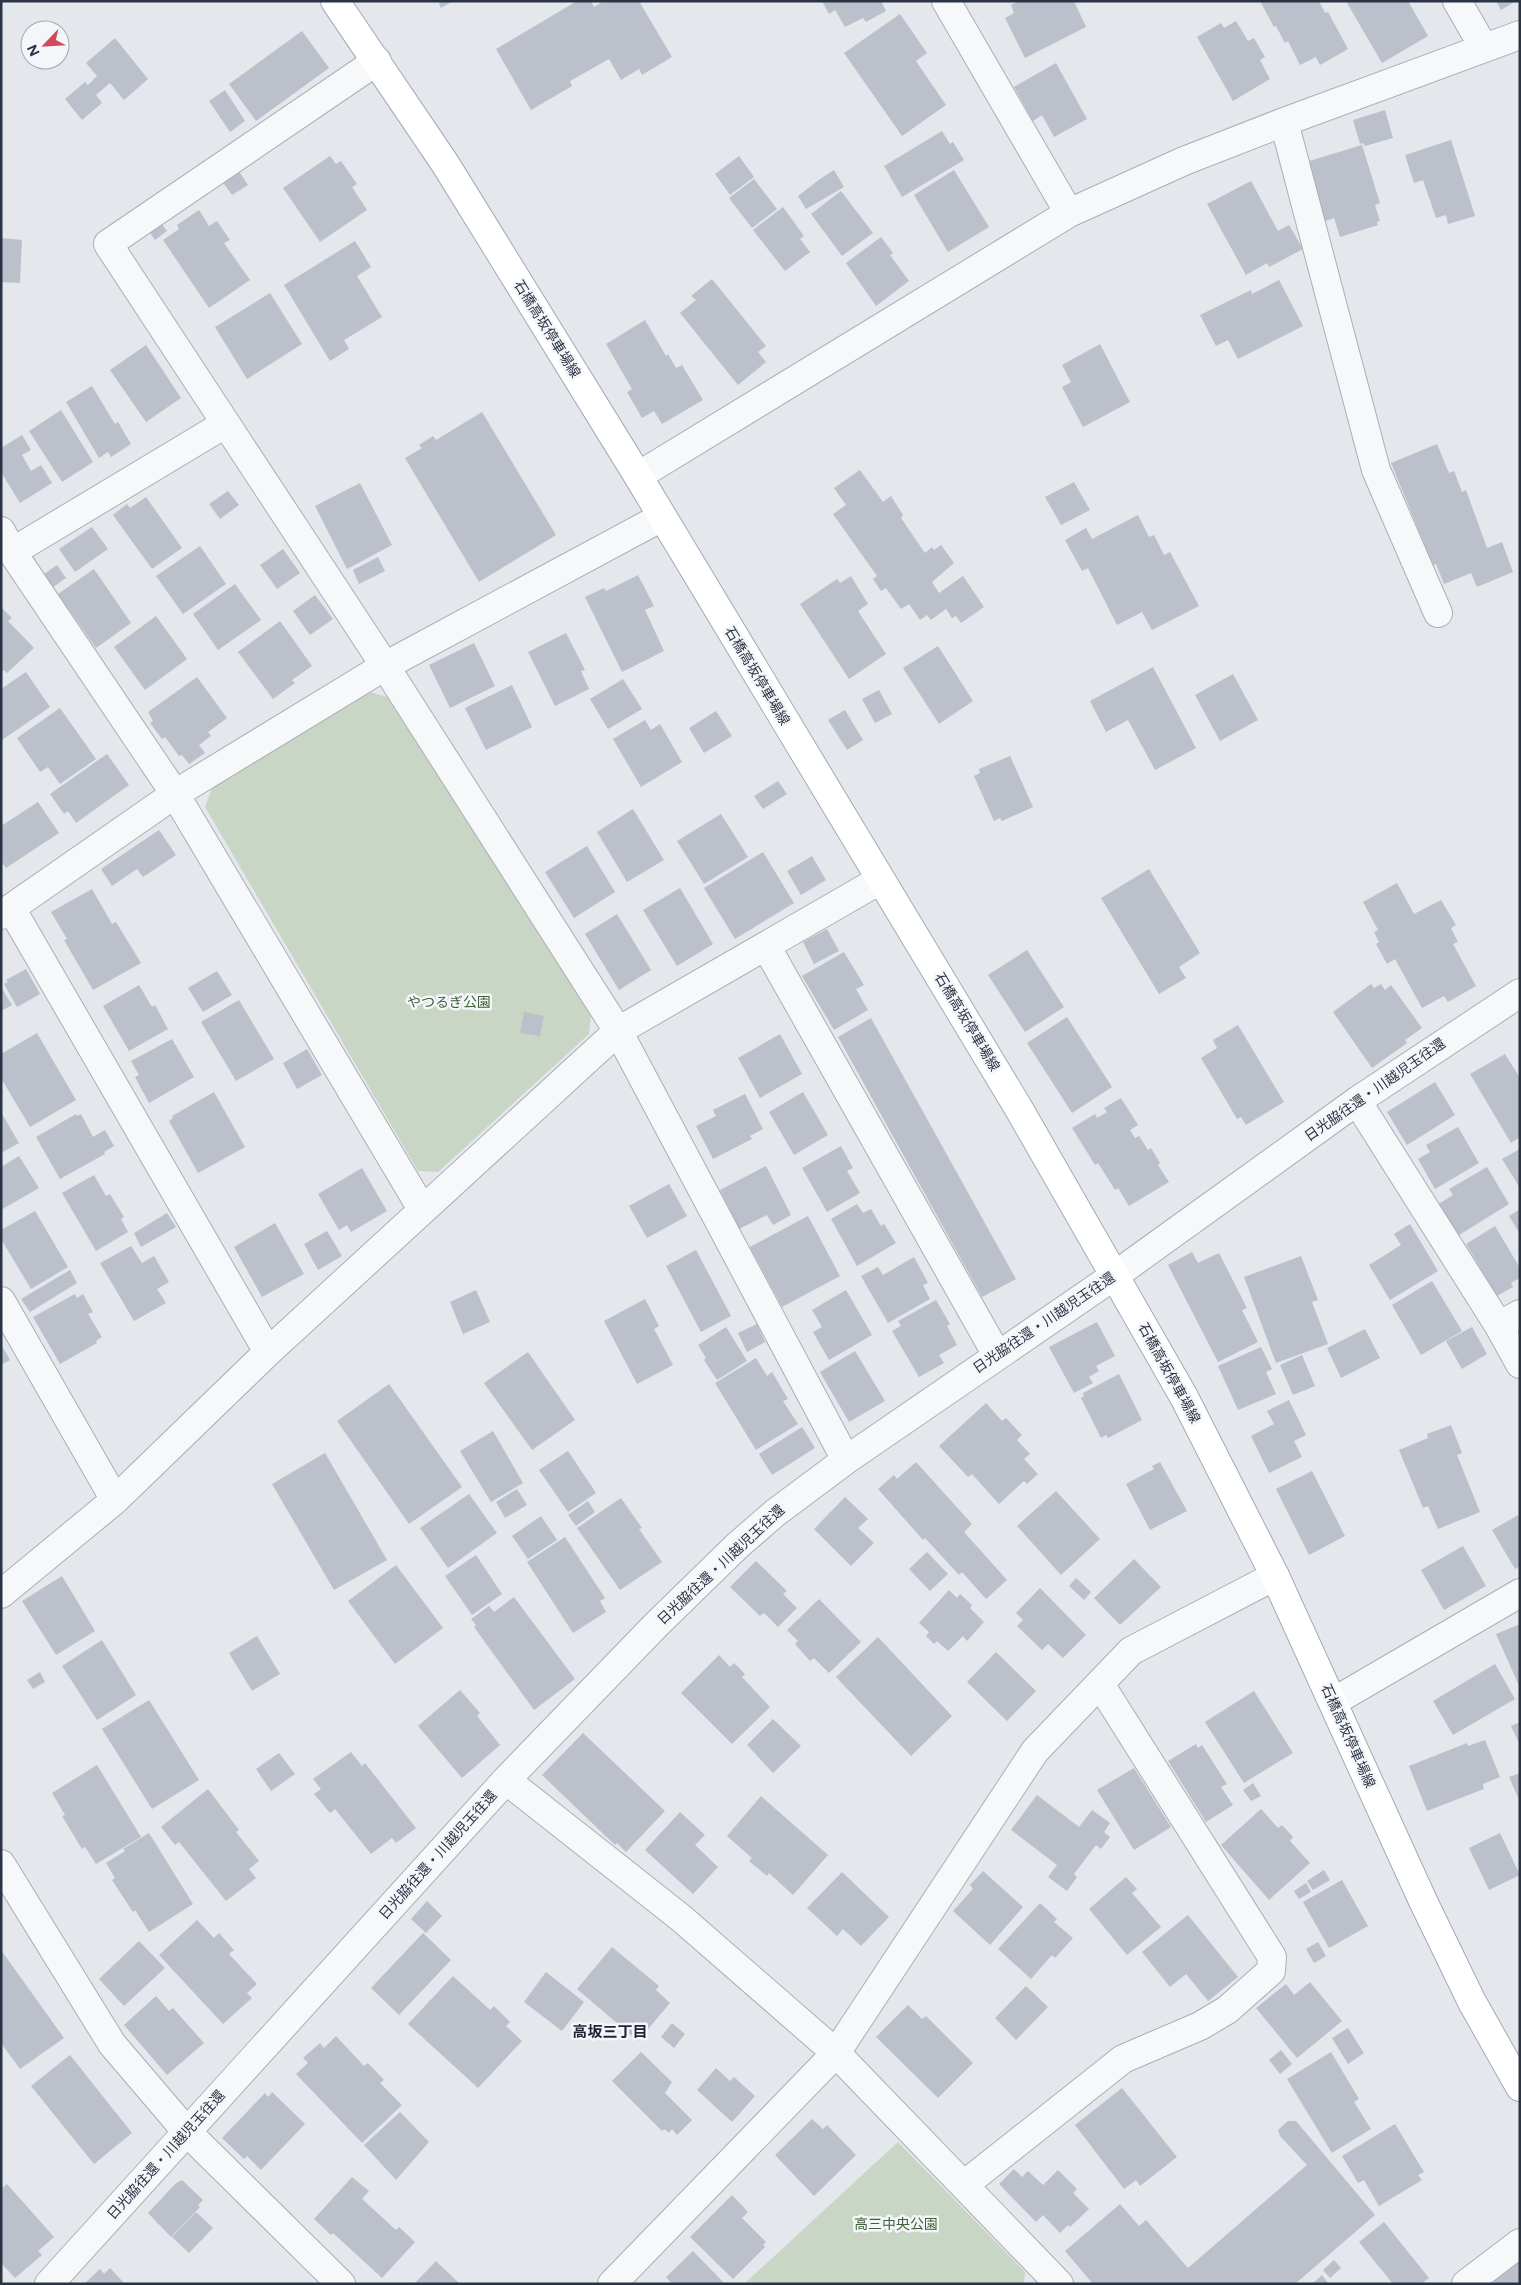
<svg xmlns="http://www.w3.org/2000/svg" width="1521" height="2285" viewBox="0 0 1521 2285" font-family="Figtree,'Noto Sans JP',sans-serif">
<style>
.green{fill:#c9d6c5}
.building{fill:#bbc0ca}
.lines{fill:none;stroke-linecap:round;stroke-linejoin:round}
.minor-casing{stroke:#a9aeb7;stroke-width:30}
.major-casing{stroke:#a3abb8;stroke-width:30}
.minor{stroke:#f7f8fa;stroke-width:28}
.major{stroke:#fff;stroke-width:28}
.labels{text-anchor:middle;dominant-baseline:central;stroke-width:5;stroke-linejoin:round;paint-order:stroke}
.street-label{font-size:14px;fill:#2b3445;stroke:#f4f6f9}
.park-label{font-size:14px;fill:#3f6138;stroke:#f4f6f9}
.neighbourhood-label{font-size:15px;font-weight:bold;fill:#1d2536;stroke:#f4f6f9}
</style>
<rect width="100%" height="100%" fill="#e4e7ec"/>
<path class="green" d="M370,692l17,5 204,318 -2,19 -151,138 -20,-1 -213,-364 7,-19z
M898,2142l127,130 -1,12h-280z"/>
<path class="building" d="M438,1h15l-12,7z
M577,1h14l3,6 7,-4 -2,-2h40l33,56 -30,18 -3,-6 -18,11 -12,-21 -39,22 2,5 -41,24 -35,-61z
M822,1h59l5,10 -20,11 -3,-4 -18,9 -10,-17 -6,4z
M1019,1h55l12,26 -61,31 -20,-40 9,-5 -3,-8z
M1260,1h59l6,12 3,-1 20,37 -28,16 -4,-8 -16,8 -12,-24 -3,2 -9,-17 -2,1z
M1349,1h59l20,35 -46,27 -35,-60z
M1496,1h20l-15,9z
M900,14l27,39 -11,8 30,44 -44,31 -58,-83z
M1236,21l12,20 6,-3 11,19 -5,3 10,19 -37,22 -36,-64 24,-14 3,5z
M302,31l27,37 -73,53 -27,-37z
M115,38l33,41 -24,21 -14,-17 -14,12 6,8 -20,17 -17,-21 20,-17 3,3 9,-9 -11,-13z
M1056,63l31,56 -33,18 -12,-22 -9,6 -19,-34z
M225,90l20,31 -15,11 -21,-31z
M1385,110l8,28 -28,8 -2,-3 -3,1 -7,-24z
M942,131l8,13 3,-2 11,18 -62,37 -18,-31z
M1451,140l24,76 -27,8 -2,-9 -10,3 -13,-38 -9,3 -9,-28z
M1362,145l18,58 -5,2 5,16 -3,1 1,3 -38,12 -6,-19 -11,4 -12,-40 4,-1 -6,-20z
M330,156l6,8 5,-3 16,23 -5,3 15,23 -47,32 -37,-54z
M739,156l15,21 -24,18 -15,-21z
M238,170l10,15 -16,10 -10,-14z
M834,170l10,17 -38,22 -8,-13 22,-17z
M954,170l35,57 -41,25 -34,-57z
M754,179l23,30 -25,19 -23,-30z
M1251,181l27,50 11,-6 14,24 -34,18 -2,-4 -21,12 -39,-71z
M841,191l32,42 -31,23 -31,-42z
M783,207l21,29 -4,3 10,13 -25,19 -32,-41z
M199,210l10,16 8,-5 13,19 -6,3 26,37 -41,28 -46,-68 16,-11 -2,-4z
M161,223l6,8 -12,9 -6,-9z
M881,237l12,16 -3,2 19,26 -33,25 -30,-43z
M1,238l21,2 -2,43 -19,-1z
M355,241l16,26 -14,9 25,41 -38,23 5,9 -19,12 -46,-76z
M712,279l54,67 -8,6 8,10 -28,23 -58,-72 16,-13 -5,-4z
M1279,280l24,46 -65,33 -10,-19 -12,6 -16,-31 51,-25 1,4z
M270,293l32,51 -55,35 -32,-52z
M645,320l21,36 2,-2 8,14 6,-3 21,35 -41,24 -8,-13 -12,7 -15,-26 5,-3 -26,-45z
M1100,344l30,58 -47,25 -21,-40 9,-5 -9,-17z
M146,345l35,53 -35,24 -36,-52z
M92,386l23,38 3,-2 13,22 -20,13 -3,-5 -9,6 -33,-56z
M61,410l32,52 -31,20 -33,-51z
M482,412l74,123 -77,47 -74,-124 17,-10 -3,-3 14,-9 3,4z
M22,435l9,15 -9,5 9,16 10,-6 11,18 -32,20 -19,-31v-24z
M1437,444l12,29 5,-2 8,21 4,-2 21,58 15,-6 11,30 -36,15 -6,-14 -27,11 -8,-20 -3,1 -42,-102z
M860,470l23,32 8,-6 12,19 -2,3 24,35 7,-6 2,3 7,-5 13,18 -22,19 7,11 24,-17 21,31 -23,16 -5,-7 -4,2 -6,-9 -15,11 -4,-5 -7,5 -11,-16 -8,5 -15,-21 -5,3 -8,-12 4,-3 -44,-62 13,-9 -12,-17z
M1074,482l16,28 -29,15 -16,-28z
M360,483l32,62 -45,24 -32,-63z
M228,491l11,14 -19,14 -11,-15z
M146,497l36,51 -30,21 -39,-54 14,-11 3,4z
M1138,515l11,22 5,-2 10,20 6,-3 29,54 -47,24 -10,-18 -25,13 -29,-57 -6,3 -17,-31 21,-12 6,11z
M92,527l16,22 -33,23 -16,-23z
M200,546l26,38 -43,30 -27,-38z
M283,549l17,24 -23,16 -17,-24z
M378,557l7,14 -26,13 -6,-14z
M57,565l9,13 -14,10 -9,-13z
M94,569l37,54 -35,25 -38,-54z
M638,575l16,31 -9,4 19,41 -42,21 -37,-75 19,-9 2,3z
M851,576l17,28 -10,7 28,43 -37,25 -49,-75 37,-25 3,4z
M235,584l26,36 -43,30 -25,-36z
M315,595l18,24 -23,16 -17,-24z
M1,607l11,11 -4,3 26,27 -27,25 -3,-3 -3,2z
M156,616l31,43 -42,31 -31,-43z
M280,621l32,45 -20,14 3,3 -22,16 -35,-47z
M566,633l19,37 -4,1 8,18 -34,17 -27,-54z
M474,643l21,43 -45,22 -21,-43z
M938,646l35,55 -34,23 -36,-56z
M1153,667l43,81 -41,22 -27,-50 -22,12 -16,-31z
M26,672l24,35 -48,33 -1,-51z
M1233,674l25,46 -38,21 -25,-46z
M197,677l30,41 -19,14 3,4 -12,9 6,8 -16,11 -7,-9 -3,1 -14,-19 -3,2 -12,-16 3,-2 -5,-9z
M623,679l19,30 -34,20 -18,-30z
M512,685l20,42 -46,23 -21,-42z
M879,690l13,24 -17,9 -13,-24z
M60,708l36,51 -36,25 -12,-17 -8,5 -23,-34z
M845,710l18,30 -16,10 -19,-30z
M716,711l16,25 -28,17 -15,-25z
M645,720l6,10 9,-6 22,38 -41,25 -28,-48z
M107,754l22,31 -53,38 -8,-12 -4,3 -14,-20z
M1010,756l23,51 -31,14 -2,-3 -6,3 -20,-45 6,-3 -1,-4z
M778,781l9,13 -24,15 -9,-13z
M38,802l21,31 -53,35 -5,-7v-35z
M633,809l31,51 -37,22 -30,-50z
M721,814l27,43 -44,27 -27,-43z
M159,830l17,25 -33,22 -6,-8 -25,17 -11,-17z
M587,846l28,46 -41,26 -29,-46z
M763,852l31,51 -59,36 -31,-51z
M812,856l14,24 -25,15 -14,-24z
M1149,869l51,84 -21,14 7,11 -27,16 -58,-96z
M1397,883l17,31 27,-14 15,25 -5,3 7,14 -5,2 23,42 -28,16 -4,-6 -22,12 -27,-49 -8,5 -11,-20 3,-2 -5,-10 4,-2 -15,-28z
M680,888l33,56 -36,22 -34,-56z
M92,889l20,35 4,-2 25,41 -48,27 -29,-50 3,-1 -16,-27z
M617,914l34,56 -32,20 -34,-56z
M827,929l12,22 -25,13 -11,-22z
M1027,950l37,57 -39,25 -37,-57z
M844,952l20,33 -8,4 12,21 -34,20 -32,-54z
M26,969l14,25 -23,13 -13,-23 4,-2 -2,-2z
M217,971l15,24 -29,17 -15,-24z
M1371,984l3,4 7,-4 4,6 6,-5 31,43 -17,12 2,3 -35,25 -39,-56z
M139,985l13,22 3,-2 13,24 -39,22 -26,-45z
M1,987l11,18 -11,6z
M239,1000l35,59 -38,22 -35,-59z
M524,1012l20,4 -4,20 -20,-3z
M1067,1017l45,70 -40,26 -45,-70z
M871,1018l145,261 -34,18 -144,-260z
M1238,1025l46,77 -38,23 -5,-8 -4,2 -36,-61 16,-10 -4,-8z
M37,1033l39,67 -46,27 -29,-49v-24z
M780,1034l22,40 -42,24 -22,-40z
M172,1039l22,38 -45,26 -14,-26 4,-2 -8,-14z
M307,1049l15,26 -25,14 -14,-26z
M1505,1054l15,24v59l-9,6 -41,-69z
M1435,1082l20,33 -48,30 -20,-33z
M214,1092l31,55 -47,26 -29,-52 4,-3 -1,-2z
M803,1092l25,43 -34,20 -25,-43z
M745,1094l18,35 -13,7 2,3 -39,20 -17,-33 20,-10 -3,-6z
M1121,1098l17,27 -8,5 5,8 4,-2 9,14 3,-2 9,15 -2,2 11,17 -40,24 -11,-18 -3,2 -17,-27 -3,2 -23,-37 23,-14 2,4 10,-6 -3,-4z
M1,1112l18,31 -18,10z
M76,1114l1,2 4,-2 12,23 12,-7 9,16 -10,6 1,2 -45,25 -24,-42z
M1458,1127l21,36 -44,26 -17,-30 12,-7 -4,-7z
M841,1146l12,22 -6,3 13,22 -33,19 -25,-44z
M1520,1149v39l-18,-29z
M19,1156l20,32 -38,22v-43z
M766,1166l25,49 -18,10 -6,-10 -28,14 -19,-39z
M1487,1167l22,37 -53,33 -19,-32 16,-10 -4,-6z
M362,1168l25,43 -36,21 -4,-7 -8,5 -21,-36z
M94,1175l12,21 4,-2 14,23 -3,2 7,13 -32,19 -34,-58z
M669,1184l18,32 -40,22 -18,-32z
M857,1204l6,9 8,-4 10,17 3,-2 12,19 -39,23 -26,-47z
M1520,1209v25l-11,-18z
M35,1211l33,56 -37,22 -30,-50v-9z
M167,1213l9,14 -35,20 -7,-14z
M808,1216l32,60 -58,31 -32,-60z
M275,1223l29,51 -42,23 -28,-50z
M1410,1224l28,47 -48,29 -21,-35 32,-20 -7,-11z
M1495,1226l25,42v10l-9,5 2,4 -16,9 -31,-52z
M327,1231l15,25 -24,14 -14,-26z
M131,1246l11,17 12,-7 15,26 -12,7 9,14 -32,18 -34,-58z
M696,1250l35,66 -30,16 -35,-66z
M1192,1252l6,11 21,-10 28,55 -5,2 16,32 -40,20 -50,-97z
M1301,1256l17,44 -6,2 16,42 -52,19 -32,-86z
M914,1257l14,26 -5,2 7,14 -42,24 -27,-47 17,-9 5,8z
M70,1270l7,13 -47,29 -9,-13z
M1432,1281l30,50 -41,24 -29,-50z
M476,1290l14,32 -27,12 -13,-32z
M846,1290l26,45 -43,25 -16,-28 9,-5 -10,-17z
M75,1294l2,4 6,-4 10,18 -5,2 14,23 -6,4 1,2 -37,21 -27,-47z
M645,1299l14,27 -5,3 19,36 -36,19 -33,-63z
M936,1300l14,24 -3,2 10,19 -18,10 5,8 -25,14 -27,-46 9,-5 -3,-5z
M1097,1322l18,34 -19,10 3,5 -10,6 4,6 -19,10 -25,-46z
M757,1324l8,18 -18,10 -9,-19z
M726,1327l21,34 -30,19 -13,-20 2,-2 -8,-13z
M1472,1327l15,27 -25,15 -16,-28z
M1365,1329l15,29 -39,20 -14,-30z
M1,1344l9,16 -9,5z
M1261,1347l11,22 -6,3 10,22 -38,16 -20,-44z
M855,1351l30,50 -36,21 -29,-50z
M528,1352l47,68 -43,30 -48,-67z
M1302,1355l13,31 -22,9 -13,-30z
M756,1358l11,18 5,-4 16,27 -5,2 15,23 -42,26 -41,-67z
M1119,1374l23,46 -34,18 -2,-3 -5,3 -20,-40 3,-2 -1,-3z
M389,1384l73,103 -53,37 -72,-103z
M1289,1400l17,35 -12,6 8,16 -33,16 -18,-37 23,-12 -7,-13z
M986,1403l16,18 4,-3 16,17 -5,5 13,14 -6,5 14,15 -11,10 -3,-3 -25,23 -27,-30 -4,3 -29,-31z
M1451,1425l11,28 -5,2 23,57 -42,17 -10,-23 -5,2 -24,-58 29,-12 -1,-4z
M802,1427l13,21 -43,27 -13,-21z
M493,1431l30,52 -32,19 -31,-51z
M568,1451l28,42 -28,19 -29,-42z
M325,1453l62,107 -53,30 -62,-106z
M916,1462l56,62 -8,8 43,48 -21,19 -24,-27 -3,3 -34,-37 -2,2 -45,-51 16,-14 3,4z
M1160,1462l27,49 -37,19 -24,-46 28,-15 -2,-3z
M1312,1471l33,65 -36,19 -33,-66z
M517,1489l10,16 -22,13 -9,-16z
M1056,1491l44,48 -39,36 -44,-49z
M469,1494l28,39 -49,35 -28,-40z
M845,1497l23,22 -10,9 16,15 -23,23 -37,-37z
M621,1498l21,30 -3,1 23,33 -42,28 -43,-62z
M588,1501l7,11 -19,14 -8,-11z
M1520,1514v52l-5,3 -23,-39z
M541,1516l16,24 -29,19 -16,-23z
M565,1537l40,61 -5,3 6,11 -33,21 -46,-71z
M1463,1546l23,40 -42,24 -23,-40z
M927,1552l21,22 -18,17 -21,-22z
M476,1555l26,39 -30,21 -27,-39z
M1134,1559l27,28 -41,38 -26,-27z
M756,1561l31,30 -4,3 14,14 -19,19 -14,-14 -4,3 -30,-29z
M396,1565l47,63 -48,36 -47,-63z
M62,1576l33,55 -39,24 -34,-54z
M1076,1578l15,14 -7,8 -15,-14z
M1040,1588l46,47 -23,23 -15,-14 -6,6 -25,-24 6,-6 -7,-7z
M949,1590l8,8 3,-4 12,11 -2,3 14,14 -17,19 -4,-5 -15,15 -11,-10 -3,3 -8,-8 3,-4 -10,-9z
M514,1597l61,82 -41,31 -60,-83 2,-2 -5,-6 18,-13 5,6z
M819,1599l42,43 -32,31 -15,-15 -4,3 -15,-17 3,-3 -11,-11z
M1520,1624v64l-24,-54z
M257,1636l23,38 -28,17 -23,-38z
M878,1637l74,79 -41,40 -75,-79z
M102,1640l34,55 -39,25 -35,-54z
M996,1652l40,39 -29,30 -40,-39z
M719,1655l11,12 4,-4 11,11 -3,3 28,30 -38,37 -51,-51z
M1495,1664l20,35 -62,36 -20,-34z
M40,1672l5,10 -12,7 -6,-9z
M460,1690l20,23 -3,3 23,29 -38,33 -44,-52z
M1254,1691l39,62 -49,30 -39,-61z
M149,1700l50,80 -47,29 -50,-80z
M773,1719l28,27 -28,27 -26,-28z
M1520,1722v23l-9,-19z
M583,1733l82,78 -39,41 -9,-9 -2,2 -73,-70z
M1485,1740l15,37 -17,7 1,5 -57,22 -18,-45 58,-23 1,3z
M1196,1744l2,4 4,-3 25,39 -6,3 12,18 -27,17 -38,-61z
M351,1752l11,14 3,-3 51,65 -20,15 -4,-5 -21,16 -36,-45 -5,4 -16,-19 7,-5 -8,-10z
M279,1753l16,21 -24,17 -15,-22z
M97,1765l44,72 -45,27 -11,-17 -3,2 -20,-33 3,-1 -13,-22z
M1134,1768l37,59 -37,23 -37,-60z
M1520,1773v29l-11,-25z
M1253,1783l8,13 -10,5 -8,-11z
M208,1789l31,41 -3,2 23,29 -10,8 7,9 -30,23 -47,-59 -4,3 -14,-18z
M1037,1795l42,32 13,-17 18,13 -6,9 6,5 -9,12 -5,-4 -22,29 3,3 -10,14 -19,-14 9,-12 -46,-35z
M761,1796l67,59 -35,40 -24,-22 -2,3 -18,-15 3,-3 -25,-22z
M1261,1809l17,19 4,-3 11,12 -3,4 20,22 -41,37 -48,-55z
M680,1812l25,23 -10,10 23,22 -25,27 -48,-44z
M149,1833l44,71 -44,28 -14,-22 -2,2 -21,-32 3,-2 -9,-15 19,-12 -2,-2z
M1500,1833l20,42 -31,15 -20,-42z
M1324,1870l6,10 -17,10 -6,-9z
M983,1871l40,36 -33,38 -37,-34 20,-22 -3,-4z
M842,1872l47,45 -28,29 -18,-17 -6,7 -30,-28z
M1126,1877l11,12 -5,4 29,34 -34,28 -38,-46z
M1342,1880l26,46 -39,22 -26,-46z
M1306,1883l5,9 -12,7 -5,-8z
M427,1901l15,15 -16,17 -15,-14z
M1040,1903l17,16 -3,3 19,16 -18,20 -3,-3 -21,24 -33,-30z
M1188,1915l50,62 -30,24 -22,-27 -16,13 -28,-35z
M197,1920l17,18 5,-5 15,17 -5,4 28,30 -10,9 5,5 -29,26 -64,-69z
M423,1933l28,27 -52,55 -28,-27z
M139,1941l26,27 -41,38 -25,-27z
M1318,1942l8,14 -12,7 -8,-14z
M612,1947l47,39 -3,4 14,13 -32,38 -61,-52z
M1,1950l63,88 -44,31 -19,-26z
M546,1972l38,30 -22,29 -38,-29z
M453,1976l37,34 4,-4 16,16 -4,4 16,15 -44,47 -70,-64z
M1310,1982l32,39 -45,37 -41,-50 30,-24 8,11z
M1026,1986l22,21 -32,33 -21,-22z
M156,1996l13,15 4,-3 31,35 -37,32 -43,-50z
M908,2005l14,14 4,-3 47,47 -35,35 -62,-61z
M672,2023l13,11 -11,14 -13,-11z
M1348,2028l16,25 -16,11 -16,-26z
M336,2036l28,30 4,-3 16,17 -4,3 22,22 -40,38 -66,-69 12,-11 -5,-5 17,-15 4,5z
M1281,2050l11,14 -12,10 -11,-14z
M641,2052l31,30 -7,11 27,27 -15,15 -5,-6 -3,4 -5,-4 -2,2 -50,-50z
M1331,2052l28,47 -5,3 17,27 -39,24 -45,-74z
M70,2055l62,78 -38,31 -63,-78z
M716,2068l14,13 4,-4 21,19 -23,26 -35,-32z
M1122,2088l55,69 -37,29 -4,-6 -12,9 -49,-64z
M272,2092l33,32 -44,46 -14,-14 -3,3 -22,-21 43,-45 3,4z
M400,2112l29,30 -33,38 -32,-35z
M812,2119l11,10 4,-4 29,30 -42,41 -39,-41z
M1288,2121h8l79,94 -80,69h-202l-28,-33 55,-47 19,22 7,-6 42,48 119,-103 -27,-29 -2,-6z
M1395,2124l29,48 -6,3 4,5 -43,26 -15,-26 -6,3 -16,-27z
M1014,2169l8,8 6,-6 15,14 15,-15 19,19 -4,4 16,16 -19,18 -2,-2 -8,8 -17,-18 -7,7 -37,-38z
M352,2177l17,14 -7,8 34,31 3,-3 16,15 -33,36 -49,-45 -2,2 -17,-16z
M182,2180l21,20 -5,5 2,2 -29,30 -23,-24 28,-30z
M7,2184l47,53 -16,14 4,4 -27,23 -14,-15v-74z
M732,2195l16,17 -6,6 24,24 -3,3 2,2 -32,32 -43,-42z
M196,2212l17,16 -24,25 -17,-16z
M1384,2222l45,56 -8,6h-28l-34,-42z
M693,2251l32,33h-53l-6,-7z
M1520,2253v31h-24l-7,-10z
M1334,2260l7,8 -11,10 -7,-8z
M436,2261l24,23h-46z
M110,2268l15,16h-41l16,-15 4,5z
M1322,2275l7,9h-17z"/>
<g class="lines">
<defs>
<path id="minor" d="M946,1l123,212
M1457,1l27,47
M377,61l-269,183 277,422 233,365 228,429
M1284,122l92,348 62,143
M638,476l431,-263 115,-52 100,-39 236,-87
M1,531l11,21 163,242 247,415
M12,552l213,-128
M11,908l257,444
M1,915l174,-121 210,-128 277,-149
M766,946l231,409
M1357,1101l142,225 21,38
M1,1301l114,199
M1499,1326l21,-12
M1,1594l114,-94 153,-148 350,-321 262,-151
M1333,1702l187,-109
M506,1780l175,138 155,135 223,231
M1,1864l111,180 75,88 154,152
M964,2185l159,-126 77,-33 27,-16 44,-39 1,-14 -172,-273
M49,2284l457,-504 150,-155 81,-79 38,-33 71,-53 268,-184 243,-175 163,-108
M612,2284l224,-231 199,-302 96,-100 144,-75
M1466,2284l54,-41"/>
<path id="major" d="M335,1l111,164 192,311 381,633 165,288 91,179 148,325 49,101 48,85"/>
</defs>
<use href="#minor" class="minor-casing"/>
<use href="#major" class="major-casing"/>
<use href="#minor" class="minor"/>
<use href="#major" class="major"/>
</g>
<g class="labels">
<g class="street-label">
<text transform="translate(547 329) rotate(58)">石橋高坂停車場線</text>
<text transform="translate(757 676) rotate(59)">石橋高坂停車場線</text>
<text transform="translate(967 1022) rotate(59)">石橋高坂停車場線</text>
<text transform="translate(1375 1090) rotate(-35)">日光脇往還・川越児玉往還</text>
<text transform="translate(1044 1323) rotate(-34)">日光脇往還・川越児玉往還</text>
<text transform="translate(1169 1373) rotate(61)">石橋高坂停車場線</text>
<text transform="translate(721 1565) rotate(-43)">日光脇往還・川越児玉往還</text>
<text transform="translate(1348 1736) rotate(66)">石橋高坂停車場線</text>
<text transform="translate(438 1855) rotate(-48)">日光脇往還・川越児玉往還</text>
<text transform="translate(166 2155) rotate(-48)">日光脇往還・川越児玉往還</text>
</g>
<g class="park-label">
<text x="449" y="1002">やつるぎ公園</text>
<text x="896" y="2224">高三中央公園</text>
</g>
<g class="neighbourhood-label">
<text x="610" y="2032">高坂三丁目</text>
</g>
</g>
<rect width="1521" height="2285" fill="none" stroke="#2b3445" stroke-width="5"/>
<g transform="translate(45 45) rotate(245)"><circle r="24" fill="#f4f6f9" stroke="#a4a8b1"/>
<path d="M0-4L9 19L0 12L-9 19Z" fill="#d1495b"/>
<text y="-8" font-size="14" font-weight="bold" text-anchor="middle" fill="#2b3445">N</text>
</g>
</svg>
